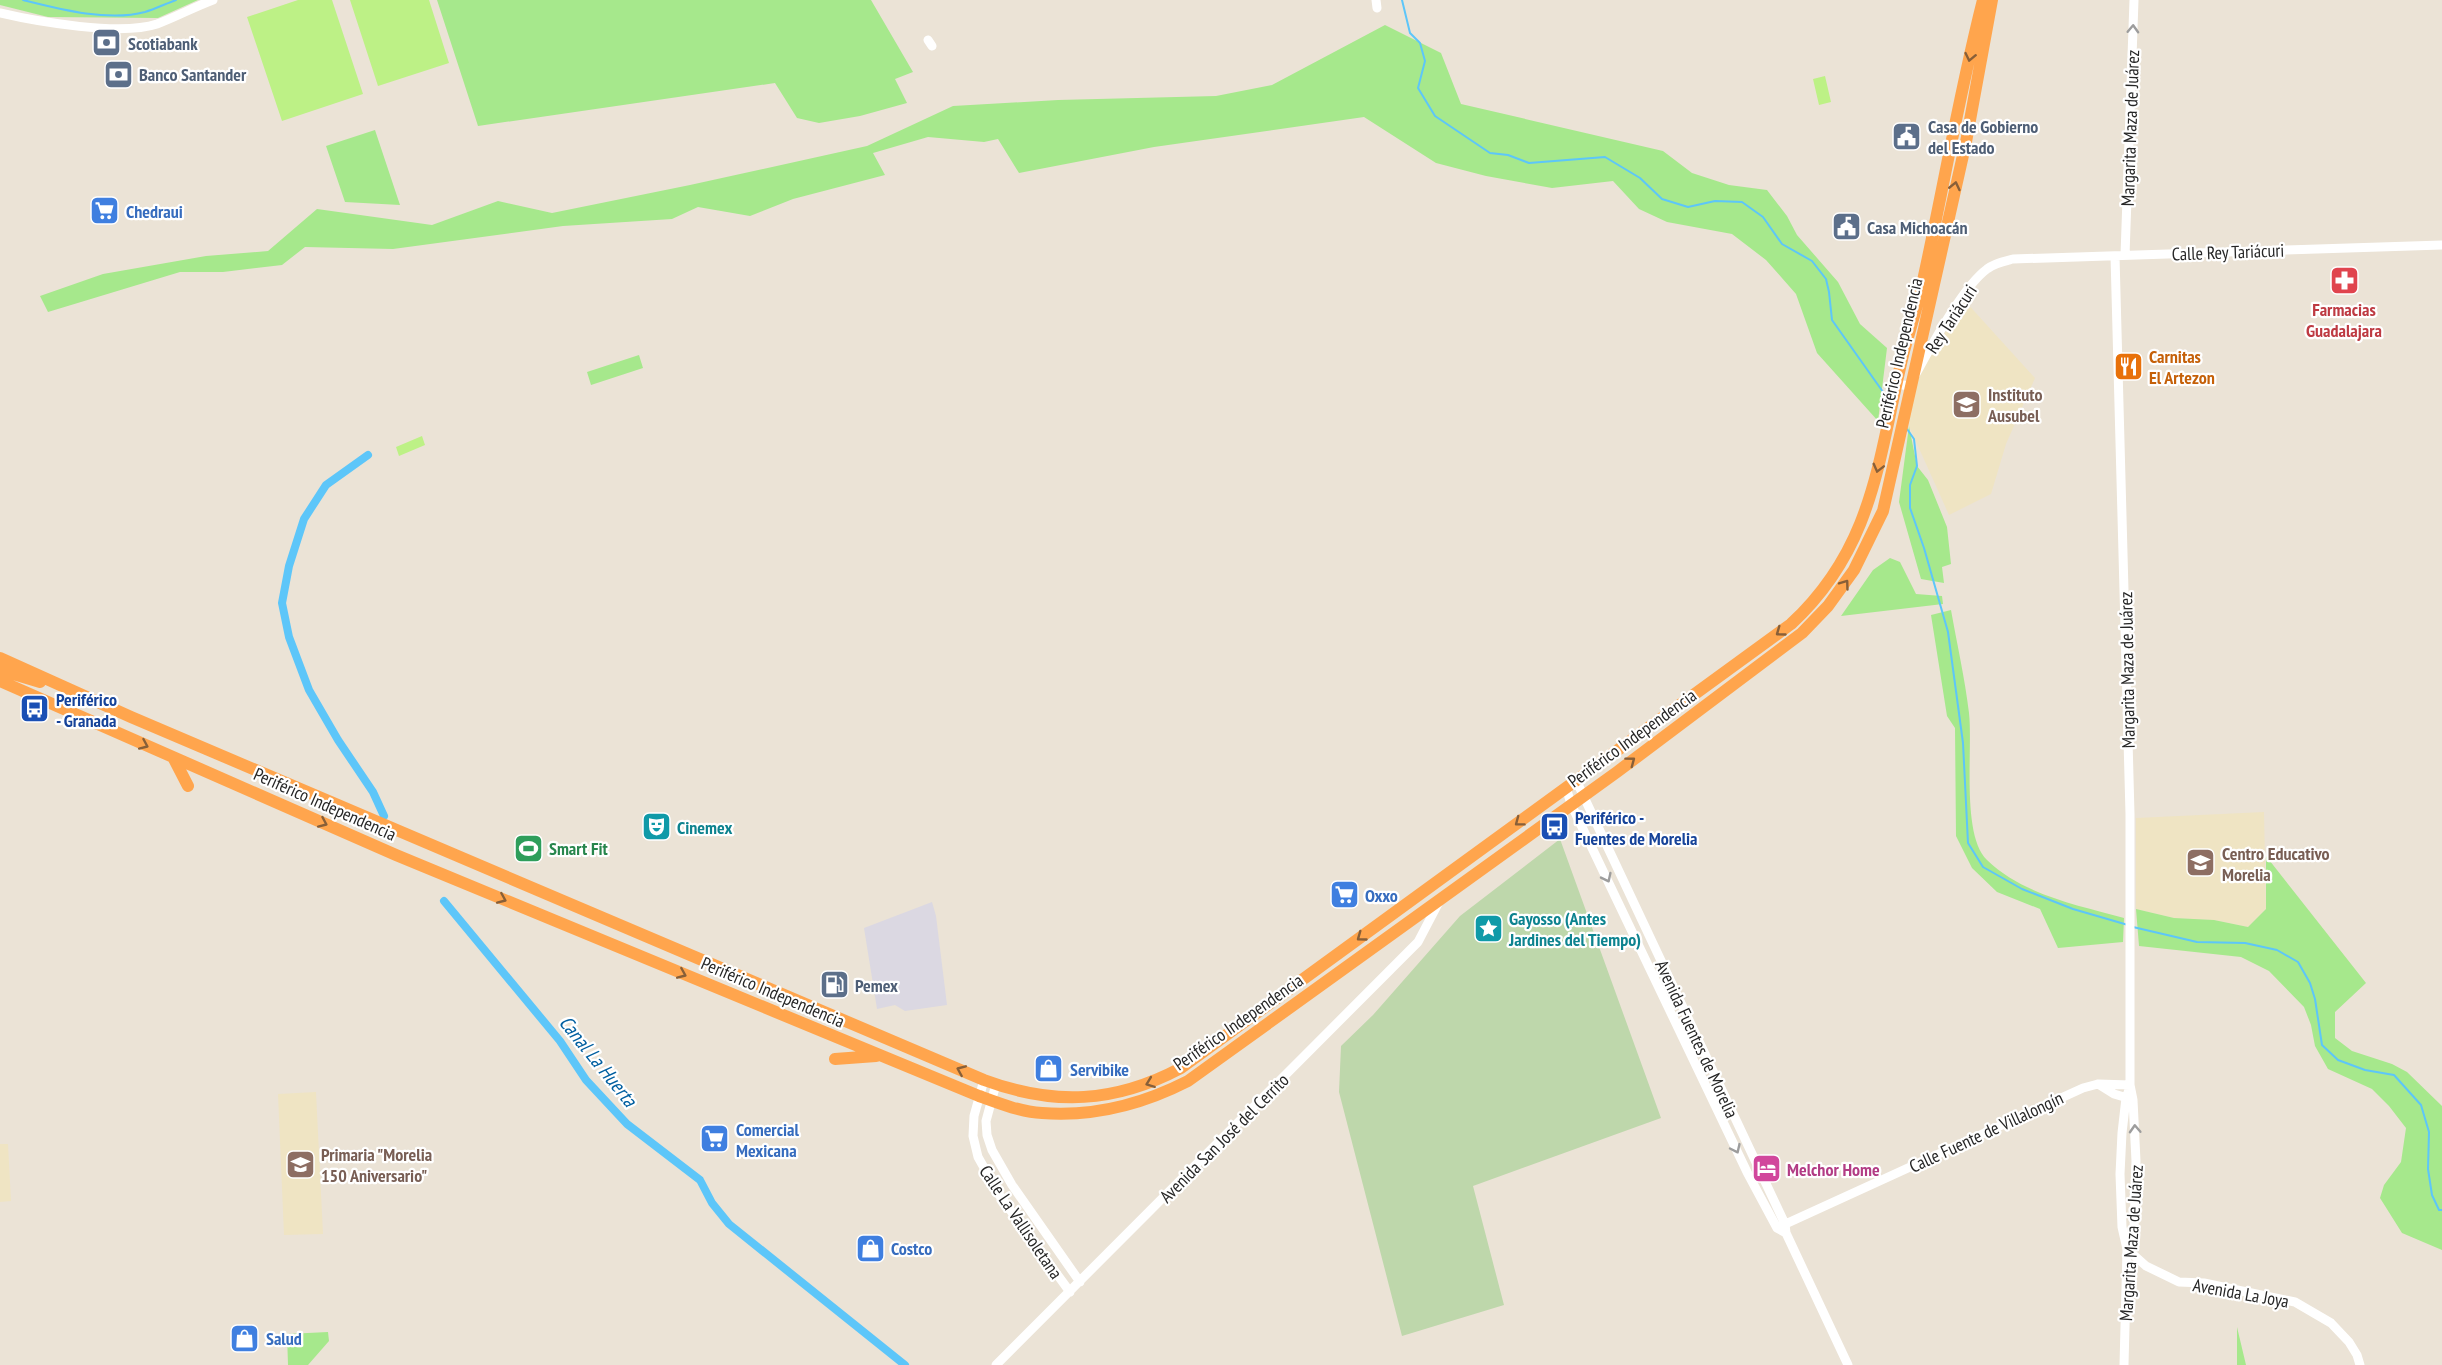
<svg xmlns="http://www.w3.org/2000/svg" width="2442" height="1365" viewBox="0 0 2442 1365" font-family="'PT Sans Narrow',sans-serif">
<style>
.industrial{fill:#dbd8e2}
.education{fill:#efe4c3}
.green{fill:#a6e88c}
.cemetery{fill:#bed7ab}
.pitch{fill:#bdf186}
.lines{fill:none;stroke-linecap:round;stroke-linejoin:round}
.stream{stroke:#5dc6f9;stroke-width:2}
.canal{stroke:#5dc6f9;stroke-width:8}
.secondary{stroke:#fff;stroke-width:9}
.highway{stroke:#ffa54d;stroke-width:12}
.oneway{stroke:#9d9d9d}
.oneway2{stroke:#885f38}
.labels{text-anchor:middle;dominant-baseline:central;stroke-width:4.5;stroke-linejoin:round;paint-order:stroke}
.service-label{font-size:18px;font-weight:bold;fill:#4e5e75;stroke:#fff;text-anchor:start}
.street-label{font-size:18px;fill:#262626;stroke:#fff}
.shop-label{font-size:18px;font-weight:bold;fill:#366cbe;stroke:#fff;text-anchor:start}
.health-label{font-size:18px;font-weight:bold;fill:#be3a42;stroke:#fff}
.food-label{font-size:18px;font-weight:bold;fill:#c56008;stroke:#fff;text-anchor:start}
.education-label{font-size:18px;font-weight:bold;fill:#785e54;stroke:#fff;text-anchor:start}
.transit-label{font-size:18px;font-weight:bold;fill:#164399;stroke:#fff;text-anchor:start}
.culture-label{font-size:18px;font-weight:bold;fill:#0d838f;stroke:#fff;text-anchor:start}
.leisure-label{font-size:18px;font-weight:bold;fill:#27864d;stroke:#fff;text-anchor:start}
.hotel-label{font-size:18px;font-weight:bold;fill:#b23c85;stroke:#fff;text-anchor:start}
.water-label{font-size:20px;font-style:italic;fill:#015fa0;stroke:#fff}
</style>
<rect width="100%" height="100%" fill="#ebe3d6"/>
<path class="industrial" d="M932,902l4,14 11,89 -42,6 -10,-6 -18,4 -13,-81z"/>
<path class="education" d="M1965,301l70,77 -29,66 -15,50 -42,21 -40,-89 5,-44z
M2264,812l2,97 -18,18 -34,-7 -40,-2 -38,-9v-91z
M316,1092l7,142 -39,1 -6,-141z
M0,1144h8l3,57 -11,1z"/>
<path class="green" d="M0,0h198l-40,18 -110,-1 -48,-12z
M437,0h434l42,72 -18,7 12,24 -47,13 -41,7 -22,-5 -22,-35 -297,43z
M1385,25l56,28 20,51 202,47 29,22 37,12 38,5 20,26 10,19 41,47 22,42 27,24 -9,73 -61,-68 -21,-59 -30,-34 -34,-26 -65,-12 -28,-13 -26,-28 -61,7 -66,-12 -50,-13 -72,-46 -210,30 -135,26 -21,-34 -14,3 -56,-5 -55,16 12,22 -92,24 -43,17 -52,-9 -26,12 -109,7 -170,23 -88,-2 -23,18 -59,7h-43l-132,40 -8,-16 63,-22 103,-18 62,-5 49,-42 115,16 66,-24 54,12 138,-28 177,-39 86,-40 105,-6 158,-4 56,-11z
M375,130l25,75 -55,-3 -19,-56z
M639,355l4,13 -52,17 -4,-13z
M1909,426l8,40 11,14 19,47 4,37 -9,3 2,16 -23,-4 -22,-77z
M1890,558l10,4 16,32 26,2 1,8 -102,12 32,-46z
M1951,610c6,34 14,69 18,103 4,36 -8,122 18,147 36,35 91,45 137,58l-1,24 -65,6 -18,-39 -43,-17 -25,-24 -16,-32 -1,-108 -8,-12 -16,-101z
M2266,856l100,127 -31,29v26l17,13 40,13 15,8 35,34v144l-40,-17 -22,-35 4,-13 17,-23 5,-34 -17,-22 -17,-17 -44,-20 -13,-23 -4,-21 -7,-18 -35,-36 -28,-14 -102,-11 -3,-37 38,9 40,2 34,7 18,-18z
M2237,1327l9,38h-9z
M328,1332l1,9 -21,24h-20l-1,-31z"/>
<path class="cemetery" d="M1560,839l101,279 -188,68 31,119 -102,31 -63,-244 2,-46 32,-31 87,-99z"/>
<path class="pitch" d="M298,0h34l31,94 -81,27 -35,-104z
M350,0h79l20,63 -71,23z
M1825,76l6,26 -12,3 -6,-26z
M422,436l3,9 -26,11 -3,-9z"/>
<g class="lines">
<path class="stream" d="M23,0c36,9 85,22 122,12 10,-3 20,-8 31,-12
M1402,0l8,33 10,10 5,18 -7,27 17,28 55,37 18,2 21,8 76,-6 35,21 22,21 26,8 27,-6 27,1 21,15 19,27 30,17 14,18 3,13 3,28 56,79
M1907,429l7,10 3,27 -7,19v23l14,40 24,84 15,111 5,100 15,24 39,22 51,20 55,16
M2133,927l64,15 48,1 32,7 21,12 12,21 5,16 7,46 16,15 27,10 29,5 27,30 8,27 -1,37 4,26 7,15h3"/>
<path class="canal" d="M368,455l-42,30 -22,34 -15,47 -7,37 7,34 20,53 29,50 35,52 11,24
M444,901l116,140 26,39 41,44 73,56 12,23 17,21 176,141"/>
<path class="secondary" d="M1376,0l1,8
M0,13c38,9 121,23 157,11 19,-7 37,-17 56,-24
M928,40l4,6
M2125,255l9,-255
M2115,256l15,558v271l3,15 3,61 -2,68 -7,20 -3,116
M1897,384l12,2c18,-31 51,-97 78,-117 7,-6 18,-8 26,-10l429,-14
M1576,780l209,444 1,9 62,132
M1566,787l5,17 176,368 30,56 9,5
M984,1080l-10,36 -1,20 5,21 22,39 70,96
M996,1084l-10,37 1,14 5,15 20,35 68,97
M2098,1084l16,10 17,5
M2130,1087l-4,11 -4,35 -2,41 2,53 5,22 19,17 33,16 25,1 91,19 36,21 18,19 8,13 3,10
M1779,1227l304,-139 15,-4 32,1
M996,1365l422,-423 22,-42"/>
<path class="highway" d="M0,658l131,59 853,363c70,26 131,23 197,-12l610,-444c85,-79 87,-168 113,-273 6,-22 13,-43 18,-66 21,-94 37,-191 61,-285
M0,670l40,12
M0,681l396,174 583,241c19,7 42,16 63,17 51,4 101,-9 146,-32l429,-309 185,-139 26,-27 26,-36 29,-59 83,-369 26,-142
M173,757l15,29
M835,1059l41,-3"/>
</g>
<defs><path id="oneway-chevron" d="M-2-3.5L2.5 0L-2 3.5" fill="none" stroke-width="1.6" stroke-linecap="round" stroke-linejoin="round" transform="scale(1.5)"/></defs>
<g class="oneway">
<use href="#oneway-chevron" transform="translate(2133 29) rotate(-88)"/>
<use href="#oneway-chevron" transform="translate(1607 878) rotate(64)"/>
<use href="#oneway-chevron" transform="translate(2135 1129) rotate(-93)"/>
<use href="#oneway-chevron" transform="translate(1736 1149) rotate(65)"/>
</g>
<g class="oneway2">
<use href="#oneway-chevron" transform="translate(1970 57) rotate(102)"/>
<use href="#oneway-chevron" transform="translate(1955 186) rotate(-77)"/>
<use href="#oneway-chevron" transform="translate(1878 468) rotate(104)"/>
<use href="#oneway-chevron" transform="translate(1845 584) rotate(-54)"/>
<use href="#oneway-chevron" transform="translate(1780 632) rotate(144)"/>
<use href="#oneway-chevron" transform="translate(144 745) rotate(24)"/>
<use href="#oneway-chevron" transform="translate(1631 761) rotate(-37)"/>
<use href="#oneway-chevron" transform="translate(1519 822) rotate(143)"/>
<use href="#oneway-chevron" transform="translate(323 823) rotate(24)"/>
<use href="#oneway-chevron" transform="translate(502 899) rotate(23)"/>
<use href="#oneway-chevron" transform="translate(1361 937) rotate(144)"/>
<use href="#oneway-chevron" transform="translate(682 974) rotate(23)"/>
<use href="#oneway-chevron" transform="translate(961 1070) rotate(-157)"/>
<use href="#oneway-chevron" transform="translate(1150 1083) rotate(159)"/>
</g>
<defs>
<symbol id="bank-square" viewBox="-11 -11 22 22"><rect x="-9" y="-9" width="18" height="18" rx="4" fill="#5c6f8a" stroke="#fff"/><path d="M-6-4H6V4H-6ZM0-2.3a2.3 2.3 0 1 0 0 4.6a2.3 2.3 0 1 0 0-4.6Z" fill="#fff"/></symbol>
<symbol id="civic-square" viewBox="-11 -11 22 22"><rect x="-9" y="-9" width="18" height="18" rx="4" fill="#5c6f8a" stroke="#fff"/><path d="M-.6-6.5H3V-4.5H.6V-3L4-1V1h2V6H-6V1h2V-1L-.6-3ZM-1.2 2.5V6h2.4V2.5Z" fill="#fff"/></symbol>
<symbol id="supermarket-square" viewBox="-11 -11 22 22"><rect x="-9" y="-9" width="18" height="18" rx="4" fill="#3f7fe0" stroke="#fff"/><path d="M-6-5.5h2.5l.6 2H6L4.5 2H-2.5L-4.4-4H-6ZM-1.5 3.2a1.3 1.3 0 1 0 .1 0ZM3 3.2a1.3 1.3 0 1 0 .1 0Z" fill="#fff"/></symbol>
<symbol id="pharmacy-square" viewBox="-11 -11 22 22"><rect x="-9" y="-9" width="18" height="18" rx="4" fill="#e0444e" stroke="#fff"/><path d="M-2-6h4v4h4v4h-4v4h-4v-4h-4v-4h4Z" fill="#fff"/></symbol>
<symbol id="restaurant-square" viewBox="-11 -11 22 22"><rect x="-9" y="-9" width="18" height="18" rx="4" fill="#e8710a" stroke="#fff"/><path d="M-5-6h1v4h1v-4h1v4h1v-4h1v5L-1.5 .5V6h-2V.5L-5-1ZM5-6V6H3V1.5H1.5Q1.5-4 5-6Z" fill="#fff"/></symbol>
<symbol id="school-square" viewBox="-11 -11 22 22"><rect x="-9" y="-9" width="18" height="18" rx="4" fill="#8d6e63" stroke="#fff"/><path d="M0-5L7-2L0 1L-7-2ZM-4 1L0 2.5L4 1V4Q0 6-4 4Z" fill="#fff"/></symbol>
<symbol id="bus-square" viewBox="-11 -11 22 22"><rect x="-9" y="-9" width="18" height="18" rx="4" fill="#1a4fb4" stroke="#fff"/><path d="M-5-6H5V4H4V6H2V4H-2V6H-4V4H-5ZM-3.5-4V0h7V-4ZM-3.5 1.2v1.5H-2V1.2ZM2 1.2v1.5H3.5V1.2Z" fill="#fff"/></symbol>
<symbol id="theatre-square" viewBox="-11 -11 22 22"><rect x="-9" y="-9" width="18" height="18" rx="4" fill="#0f9aa8" stroke="#fff"/><path d="M-5-5.5Q0-4 5-5.5V0Q5 5 0 6Q-5 5-5 0ZM-3.3-2.5H-1v1.5H-3.3ZM1-2.5H3.3v1.5H1ZM-2.8 1Q0 5.5 2.8 1Z" fill="#fff"/></symbol>
<symbol id="stadium-square" viewBox="-11 -11 22 22"><rect x="-9" y="-9" width="18" height="18" rx="4" fill="#2e9e5b" stroke="#fff"/><path d="M0-5a6.5 5 0 1 0 0 10a6.5 5 0 1 0 0-10ZM-3.5-1.8h7v3.6h-7Z" fill="#fff"/></symbol>
<symbol id="sight-square" viewBox="-11 -11 22 22"><rect x="-9" y="-9" width="18" height="18" rx="4" fill="#0f9aa8" stroke="#fff"/><path d="M0-6L1.8-2.2L6-1.7L2.9 1.2L3.7 5.4L0 3.3L-3.7 5.4L-2.9 1.2L-6-1.7L-1.8-2.2Z" fill="#fff"/></symbol>
<symbol id="fuel-square" viewBox="-11 -11 22 22"><rect x="-9" y="-9" width="18" height="18" rx="4" fill="#5c6f8a" stroke="#fff"/><path d="M-5.5-6h7V0h2V4h1.3V-2.5L3-4.5l.8-.8L6-3V5H2.5V1h-1V6h-7ZM-4.2-4.7v3.2H.2V-4.7Z" fill="#fff"/></symbol>
<symbol id="shop-square" viewBox="-11 -11 22 22"><rect x="-9" y="-9" width="18" height="18" rx="4" fill="#3f7fe0" stroke="#fff"/><path d="M-5-2.5h2.3a2.7 3.5 0 0 1 5.4 0H5L5.5 6h-11ZM-1.5-2.5h3a1.5 2.3 0 0 0-3 0Z" fill="#fff"/></symbol>
<symbol id="hotel-square" viewBox="-11 -11 22 22"><rect x="-9" y="-9" width="18" height="18" rx="4" fill="#d1479c" stroke="#fff"/><path d="M-6-4.5h1.5V1H6V5H4.5V3h-9V5H-6ZM-4 0a1.8 1.8 0 1 1 3.6 0ZM.5 0V-2.5h3Q6-2.5 6 0Z" fill="#fff"/></symbol>
</defs>
<g fill-rule="evenodd">
<use href="#bank-square" x="90" y="26" width="33" height="33"/>
<use href="#bank-square" x="102" y="58" width="33" height="33"/>
<use href="#civic-square" x="1890" y="120" width="33" height="33"/>
<use href="#supermarket-square" x="88" y="194" width="33" height="33"/>
<use href="#civic-square" x="1830" y="210" width="33" height="33"/>
<use href="#pharmacy-square" x="2328" y="264" width="33" height="33"/>
<use href="#restaurant-square" x="2112" y="350" width="33" height="33"/>
<use href="#school-square" x="1950" y="388" width="33" height="33"/>
<use href="#bus-square" x="18" y="692" width="33" height="33"/>
<use href="#theatre-square" x="640" y="810" width="33" height="33"/>
<use href="#bus-square" x="1538" y="810" width="33" height="33"/>
<use href="#stadium-square" x="512" y="832" width="33" height="33"/>
<use href="#school-square" x="2184" y="846" width="33" height="33"/>
<use href="#supermarket-square" x="1328" y="878" width="33" height="33"/>
<use href="#sight-square" x="1472" y="912" width="33" height="33"/>
<use href="#fuel-square" x="818" y="968" width="33" height="33"/>
<use href="#shop-square" x="1032" y="1052" width="33" height="33"/>
<use href="#supermarket-square" x="698" y="1122" width="33" height="33"/>
<use href="#school-square" x="284" y="1148" width="33" height="33"/>
<use href="#hotel-square" x="1750" y="1152" width="33" height="33"/>
<use href="#shop-square" x="854" y="1232" width="33" height="33"/>
<use href="#shop-square" x="228" y="1322" width="33" height="33"/>
</g>
<g class="labels">
<g class="service-label">
<text x="128" y="43">Scotiabank</text>
<text x="139" y="74">Banco Santander</text>
<text x="1928" y="126">Casa de Gobierno<tspan x="1928" dy="21">del Estado</tspan></text>
<text x="1867" y="227">Casa Michoacán</text>
<text x="855" y="985">Pemex</text>
</g>
<g class="street-label">
<text transform="translate(2130 128) rotate(-88)">Margarita Maza de Juárez</text>
<text transform="translate(2228 252) rotate(-2)">Calle Rey Tariácuri</text>
<text transform="translate(1951 319) rotate(-57)">Rey Tariácuri</text>
<text transform="translate(1899 353) rotate(-77)">Periférico Independencia</text>
<text transform="translate(2127 670) rotate(-91)">Margarita Maza de Juárez</text>
<text transform="translate(1632 738) rotate(-36)">Periférico Independencia</text>
<text transform="translate(325 804) rotate(24)">Periférico Independencia</text>
<text transform="translate(773 992) rotate(23)">Periférico Independencia</text>
<text transform="translate(1238 1022) rotate(-35)">Periférico Independencia</text>
<text transform="translate(1697 1039) rotate(65)">Avenida Fuentes de Morelia</text>
<text transform="translate(1986 1132) rotate(-25)">Calle Fuente de Villalongín</text>
<text transform="translate(1224 1138) rotate(-45)">Avenida San José del Cerrito</text>
<text transform="translate(1021 1222) rotate(56)">Calle La Vallisoletana</text>
<text transform="translate(2131 1243) rotate(-86)">Margarita Maza de Juárez</text>
<text transform="translate(2241 1293) rotate(10)">Avenida La Joya</text>
</g>
<g class="shop-label">
<text x="126" y="211">Chedraui</text>
<text x="1365" y="895">Oxxo</text>
<text x="1070" y="1069">Servibike</text>
<text x="736" y="1129">Comercial<tspan x="736" dy="21">Mexicana</tspan></text>
<text x="891" y="1248">Costco</text>
<text x="266" y="1338">Salud</text>
</g>
<g class="health-label">
<text x="2344" y="309">Farmacias<tspan x="2344" dy="21">Guadalajara</tspan></text>
</g>
<g class="food-label">
<text x="2149" y="356">Carnitas<tspan x="2149" dy="21">El Artezon</tspan></text>
</g>
<g class="education-label">
<text x="1988" y="394">Instituto<tspan x="1988" dy="21">Ausubel</tspan></text>
<text x="2222" y="853">Centro Educativo<tspan x="2222" dy="21">Morelia</tspan></text>
<text x="321" y="1154">Primaria "Morelia<tspan x="321" dy="21">150 Aniversario"</tspan></text>
</g>
<g class="transit-label">
<text x="56" y="699">Periférico<tspan x="56" dy="21">- Granada</tspan></text>
<text x="1575" y="817">Periférico -<tspan x="1575" dy="21">Fuentes de Morelia</tspan></text>
</g>
<g class="culture-label">
<text x="677" y="827">Cinemex</text>
<text x="1509" y="918">Gayosso (Antes<tspan x="1509" dy="21">Jardines del Tiempo)</tspan></text>
</g>
<g class="leisure-label">
<text x="549" y="848">Smart Fit</text>
</g>
<g class="hotel-label">
<text x="1787" y="1169">Melchor Home</text>
</g>
<g class="water-label">
<text transform="translate(598 1061) rotate(51)">Canal La Huerta</text>
</g>
</g>
</svg>
